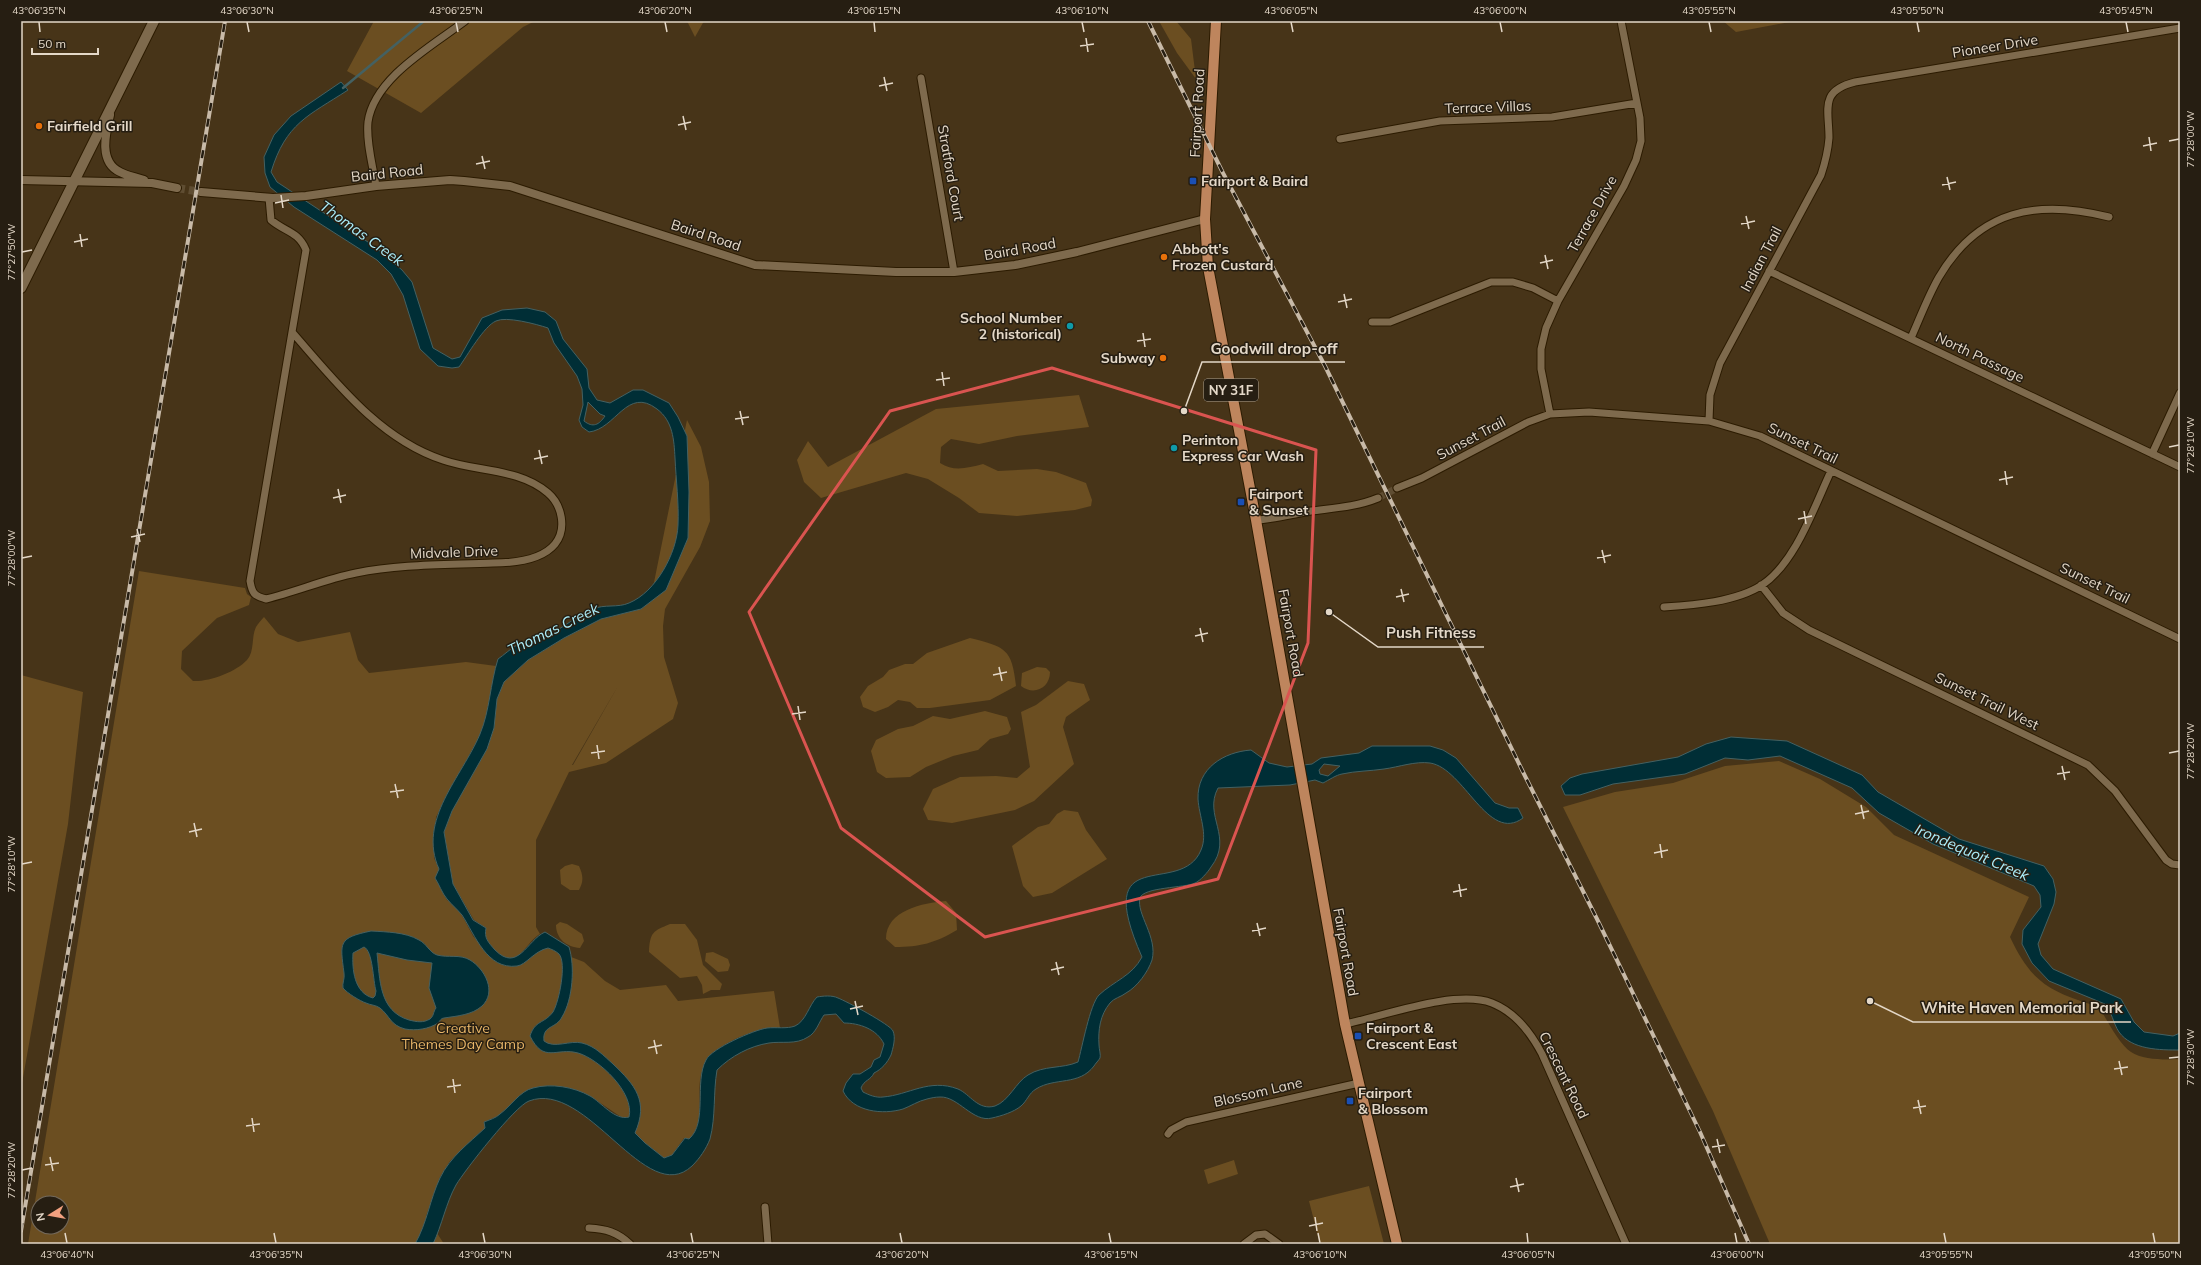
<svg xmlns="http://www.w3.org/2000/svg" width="2201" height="1265" viewBox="0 0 2201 1265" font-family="Mulish,sans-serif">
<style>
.green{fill:#6b4e21;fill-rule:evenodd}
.water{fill:#002e36;stroke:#446162;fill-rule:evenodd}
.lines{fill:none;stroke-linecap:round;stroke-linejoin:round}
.stream{stroke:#446162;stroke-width:2.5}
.minor-tunnel{stroke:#5f4d32;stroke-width:7;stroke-dasharray:7 3.5;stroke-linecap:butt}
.tertiary-tunnel{stroke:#5f4d32;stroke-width:8;stroke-dasharray:8 4;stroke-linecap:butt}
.minor-casing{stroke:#2c1b00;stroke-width:9}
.tertiary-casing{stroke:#2c1b00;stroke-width:10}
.secondary-casing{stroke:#2c1b00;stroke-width:12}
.primary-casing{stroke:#2c1b00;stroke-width:12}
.minor{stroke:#7e6a4d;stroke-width:7}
.tertiary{stroke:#7e6a4d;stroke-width:8}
.secondary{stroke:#7e6a4d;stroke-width:10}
.primary{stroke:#be855d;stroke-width:10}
.rail-casing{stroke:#c8baa8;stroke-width:4}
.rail{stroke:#261e12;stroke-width:2.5;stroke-dasharray:8;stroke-linecap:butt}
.marked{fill:none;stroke:#da5450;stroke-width:3;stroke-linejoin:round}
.ticks{fill:none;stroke:#e4d8c8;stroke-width:1.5}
.food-dot{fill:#e8710a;stroke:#261e12;stroke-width:1.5}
.transit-dot{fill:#1a4fb4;stroke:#261e12;stroke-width:1.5}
.culture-dot{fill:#0f9aa8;stroke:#261e12;stroke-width:1.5}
.labels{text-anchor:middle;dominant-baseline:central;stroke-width:3;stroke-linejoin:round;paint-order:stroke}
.shield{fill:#261e12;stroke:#aba091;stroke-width:1}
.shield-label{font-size:13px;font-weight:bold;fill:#e4d8c8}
.street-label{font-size:14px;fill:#e4d8c8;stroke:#261e12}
.poi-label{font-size:14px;font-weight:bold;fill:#e4d8c8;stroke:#261e12;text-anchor:start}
.park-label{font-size:14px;fill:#e9b668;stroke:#261e12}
.water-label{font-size:15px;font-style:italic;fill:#abedf9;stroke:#261e12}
.leader{fill:none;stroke:#e4d8c8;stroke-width:1.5}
.callout-dot{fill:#e4d8c8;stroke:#261e12;stroke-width:1.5}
.callout-label{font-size:15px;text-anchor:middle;font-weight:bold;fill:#e4d8c8;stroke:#261e12;stroke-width:3;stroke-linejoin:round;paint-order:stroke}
.neatline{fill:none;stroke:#e4d8c8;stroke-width:1.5}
.ticks-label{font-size:10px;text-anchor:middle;fill:#e4d8c8}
</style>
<rect width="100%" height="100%" fill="#473418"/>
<path class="green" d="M374,21h161l-12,6 -102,86 -74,-42z
M687,21h17l-9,16z
M1159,21h17l15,18 5,40 -19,-26z
M1723,21h72l-59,11z
M1079,395l10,32 -72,9 -38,8 -28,-5 -10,8 -1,16c14,9 27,5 43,1l15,7 39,-2 19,3 30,11 6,17 -1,6 -16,4 -58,6 -38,-3 -20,-15 -31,-19 -22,-6 -85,25 -17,-16 -7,-22 11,-19 20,26 108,-58z
M687,420l14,27 8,35 1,39 -10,26 -35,62 -2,17 1,31 14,46 -5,16 -67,44 -37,9 -33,68v87l4,7c-16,9 -22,39 -45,16 -7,-8 -11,-12 -9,-22l-12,-8 -21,-36 -9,-52 8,-21 42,-83 3,-29 7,-17 24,-22 36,-22 37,-19 40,-10 9,-7zM618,686l-45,79h-1z
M139,571l106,17 2,6 4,3 -2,8 -32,13 -35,33 -1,18 12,12c16,1 43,-9 54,-21 8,-9 4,-23 9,-33 2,-3 5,-7 8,-10l14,17 20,8 52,-10 8,28 11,13 97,-11 30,4 -10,52 -6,17 -44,82 -2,41 5,11 -4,9 12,22 8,5 9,14 9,17 17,20 15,10 24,-8 10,-8 9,-2 36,14 21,19 15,9 46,-5 12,16 96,-10 6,37c-28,1 -71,16 -79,47 -5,20 5,50 -12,64l-5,-1 -12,17 -8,3 -19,-15 -24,-26 -31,-21 -71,1 -21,19 -14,6 1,6 -35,33 -10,16 -14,39 18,28h-416zM38,1203h24v24h-24z
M970,638c35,9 42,10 46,48l-26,14 -60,8h-13l-7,-6 -12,-2 -10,7 -13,5 -12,-5 -3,-10 8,-11 15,-9 6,-7 16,-6h8l14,-11z
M1037,667l9,1 4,4c0,16 -16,24 -29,14l1,-13z
M21,675l62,17 -15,132 -47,265z
M1068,681l16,3 6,16 -24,17 -3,10 11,37 -40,37 -19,9 -63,13 -24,-3 -5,-11 10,-20 27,-12 36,-1 21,2 13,-11 -9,-55 15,-7z
M985,711l22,6 4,12 -3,5 -18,5 -12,11 -25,6 -27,11 -16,10 -24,1 -9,-6 -6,-21 5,-11 22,-11 15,-3 20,-10 17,3z
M1779,761l41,18 46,28 28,28 135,62 -19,40c22,47 41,55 89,70 8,13 20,37 32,45 12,8 35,8 49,7v185h-410l-57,-133 -150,-304 52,-15 58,-9 52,-17z
M1064,810l14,2 8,18 21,29 -55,34 -19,4 -10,-11 -11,-40 26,-19 11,-3 8,-10z
M572,864l7,2c4,9 5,15 0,24h-9l-9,-6 -1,-14 5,-4z
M946,901l10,12 1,17c-22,13 -37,17 -62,17l-9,-8c0,-29 37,-36 60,-38z
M560,922l7,2 15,10 2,7 -4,7c-13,-1 -24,-9 -24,-23z
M670,924h15l12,16 6,25 19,19 -2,6h-9l-8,4 -1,-9 -5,-9 -17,2 -31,-26c1,-20 4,-21 21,-28z
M713,952l15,7 2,6 -2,6 -10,1 -13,-11 1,-8z
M1234,1160l4,14 -30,10 -4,-14z
M1369,1186l15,58h-64l-11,-43z"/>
<path class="water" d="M341,82l7,8c-40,26 -62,33 -77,82l6,10 97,64 28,24 10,12 21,66 19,11 8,-2 22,-39 20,-8 25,-2 18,4 11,9 7,18 24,30 2,19 8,12 13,3 23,-13h10l26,13 9,14 9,19 2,56 -1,46 -22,52 -25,19 -40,10 -37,19 -36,22 -24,22 -7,17 -3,29 -7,21 -35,62 -8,21 9,52 20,36 13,8c-2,10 2,14 9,22 23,23 32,-10 50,-18l24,15c6,19 4,52 -7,70 -6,12 -20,8 -18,24 10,8 26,-1 38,2 13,3 22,13 31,21 22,21 36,37 22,69l10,10 19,15 8,-3 13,-17 4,1c19,-16 5,-57 17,-79 6,-12 48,-30 61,-32 9,-1 20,1 28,-2 11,-5 14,-21 22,-29 6,-1 15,-2 21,1 8,3 53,27 55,33 3,7 0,17 -2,24 -4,8 -9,14 -17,18 -3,7 -10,7 -13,15l2,4c6,3 13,6 20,5 26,-2 46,-19 75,-8 12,5 20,22 37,17 14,-5 21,-24 33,-31 16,-10 34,-6 50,-13 4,-14 12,-58 21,-67 15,-14 33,-19 43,-38 -52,-118 39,-58 59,-107 7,-16 -2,-34 -3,-51 -1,-31 26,-47 53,-49l18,13 18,4 25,-3 9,-6 38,-5 13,-7h58l13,4 13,8 39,45 14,5h9l5,10c-35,26 -59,-50 -93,-55 -15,-2 -31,4 -46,6 -13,2 -29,2 -42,5 -6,1 -13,6 -19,9l-8,-3 -25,5 -72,3c-15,28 16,49 -7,79 -3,5 -11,14 -16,16 -10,5 -52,4 -55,15 -4,16 18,39 12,62 -4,12 -15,27 -26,33 -5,4 -12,5 -16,10 -10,12 -12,27 -11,42 0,4 2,10 1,13 -1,2 -5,6 -6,8 -15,20 -39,11 -58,23 -7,4 -9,12 -15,17 -7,6 -20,10 -29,12 -19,5 -34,-22 -52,-21 -5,0 -9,1 -13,2 -9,2 -16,7 -24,10 -20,6 -50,3 -60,-18l3,-8 7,-9h7l11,-7 3,-7 6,-3 4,-13c-7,-15 -25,-21 -40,-21l-8,-9 -12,1c-5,7 -8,18 -16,22 -12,8 -26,4 -39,6 -19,3 -38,13 -52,27 -4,23 -1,46 -7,69 -4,10 -10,19 -18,27 -46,43 -105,-87 -163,-65 -14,5 -64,69 -73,84 -10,18 -14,40 -23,59h-18c12,-21 15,-45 25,-66 10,-21 29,-35 45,-50l-1,-6c5,-2 12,-4 16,-8 11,-8 20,-23 33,-26 18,-5 41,-1 57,8 11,6 25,25 39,21 6,-24 -30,-58 -51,-64 -22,-6 -34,11 -48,-17 5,-16 14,-12 23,-24 6,-10 14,-49 6,-58 -3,-3 -8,-5 -11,-6 -14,3 -22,17 -31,18 -30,4 -42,-31 -55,-51 -5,-6 -10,-10 -15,-16 -5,-6 -8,-15 -12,-21l4,-9c-22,-49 23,-92 41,-135 10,-24 10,-50 18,-75 6,-4 12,-10 19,-14 9,-6 22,-7 32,-11 15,-6 28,-19 44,-25 11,-5 25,-1 36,-6 27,-11 48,-50 49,-78 1,-22 -2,-45 -3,-67 -1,-18 -2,-37 -18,-49 -30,-23 -41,20 -68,23l-7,-5 -3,-7 4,-15 -1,-16 -5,-13 -23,-33 -6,-15c-12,-4 -42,-12 -52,-7 -12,5 -29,35 -37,46l-7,1 -14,-2 -18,-17 -17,-54 -12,-21 -14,-14 -83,-53 -24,-20 -5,-14 -1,-16 10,-22 17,-19zM588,402l12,12 5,2c-6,9 -12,12 -21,5zM1324,764l16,2 -12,10 -8,-2 -1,-4z
M1731,737l56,4 75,34 16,17 81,47 85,27 9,13 3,13 -2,12 -16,40 3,11 12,14 68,30 13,23 10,10 29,4 7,-3v17c-20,0 -48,0 -61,-18 -6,-9 -7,-20 -14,-28l-56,-23 -17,-18 -10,-19 1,-14 18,-23 -1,-12 -6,-9 -101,-42 -54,-31 -27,-25 -72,-32 -32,4 -23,-2 -40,16 -72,10 -33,11h-15l-4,-9 9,-8 12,-4 96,-17 28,-13z
M371,931c16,1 34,1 48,9 8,4 10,12 18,15 11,3 23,-1 33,5 15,9 27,32 12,46 -10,9 -25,10 -38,12 -3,0 -4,3 -6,5 -9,6 -22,8 -33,6 -15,-4 -15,-13 -25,-21 -4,-3 -10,-3 -14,-5 -6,-2 -19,-10 -23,-15 -1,-5 2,-9 1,-15 -4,-31 -6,-35 27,-42zM364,947c9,4 9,34 12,44l-1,5 -2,2c-19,-5 -21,-29 -20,-45zM377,953l30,7 25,3 -3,25 7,20c-3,4 -2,8 -6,11 -7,4 -13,3 -21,1 -30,-9 -29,-40 -32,-67z"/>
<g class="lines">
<path class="stream" d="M343,88l81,-67"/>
<path class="minor-tunnel" d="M1378,498l19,-10"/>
<path class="tertiary-tunnel" d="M177,188l24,4"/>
<defs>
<path id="minor" d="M921,78l33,194
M1340,139l100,-18 112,-4 85,-14
M376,186c-3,-20 -10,-43 -8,-64 6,-44 64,-76 97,-101
M269,198l2,22c14,12 27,11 35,30l-14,82c43,49 87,107 151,128 34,12 76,8 105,33 14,12 19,36 7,51 -14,17 -42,19 -62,19 -46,2 -93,1 -137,10 -31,6 -60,19 -90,26 -12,-3 -14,-6 -16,-18l42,-249
M1769,271l411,196
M1372,322h18l101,-40h22l20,6 25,13
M1911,338c9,-20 17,-42 28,-61 40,-68 99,-78 170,-60
M1550,414l-9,-45v-20l5,-21 12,-27 66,-115 12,-26 5,-19 -1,-23 -19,-97
M1709,421l1,-26 10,-32 101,-188c4,-12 7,-24 8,-37 0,-29 -10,-47 26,-56l325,-54
M2152,454l28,-61
M1397,488l25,-10 106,-56 22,-8 39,-2 120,9 51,15 420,203
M1256,520c19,-1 37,-6 55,-9 23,-3 45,-4 67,-13
M1761,585l22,28 26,17 279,135 27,26 51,69 6,4 8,1
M1664,607c30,-2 72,-5 98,-22 34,-23 52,-78 69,-114
M1345,1024c39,-8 110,-35 147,-21 23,9 39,30 50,51l84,190
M1168,1134l3,-4 15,-8 173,-39
M765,1207l3,37
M589,1228c17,1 28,4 41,16
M1244,1244l12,-9 9,-1 14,10"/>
<path id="tertiary" d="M110,115c-4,17 -12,47 10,57 7,4 16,5 24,8
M21,180l131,3 25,5
M201,192l72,6 33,-2 70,-10 74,-6 14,1 46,5 245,79 141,7h58l61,-7 62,-13 128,-33"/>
<path id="secondary" d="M21,288l133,-267"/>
<path id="primary" d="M1216,21l-11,198 3,48 48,253 89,504 52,220"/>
</defs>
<use href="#minor" class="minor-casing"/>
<use href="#tertiary" class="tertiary-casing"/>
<use href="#secondary" class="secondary-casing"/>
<use href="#primary" class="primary-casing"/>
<use href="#minor" class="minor"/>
<use href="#tertiary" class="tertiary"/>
<use href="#secondary" class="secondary"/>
<use href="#primary" class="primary"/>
<defs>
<path id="rail" d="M1148,21l75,152 102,193 199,408 73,145 103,213 49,112
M21,1231l204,-1210"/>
</defs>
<use href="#rail" class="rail-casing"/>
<use href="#rail" class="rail"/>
</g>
<path class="marked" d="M1052,368l264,82 -8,193 -90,236 -233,58 -144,-109 -92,-216 141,-201z"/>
<path class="ticks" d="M39,22l1,10M247,22l2,10M456,22l2,10M665,22l2,10M874,22l1,10M1082,22l2,10M1291,22l2,10M1500,22l2,10M1709,22l2,10M1917,22l2,10M2126,22l2,10M1086,38l2,14M1080,46l14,-2M884,77l3,14M879,86l14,-3M683,116l3,14M678,125l13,-3M2149,137l2,14M2169,141l10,-2M2143,146l14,-3M482,156l3,13M476,164l14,-3M1947,177l3,13M1942,185l14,-3M281,195l2,13M275,203l14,-3M1746,216l3,13M1741,224l14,-3M80,234l2,13M74,242l14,-3M22,252l10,-2M1545,255l3,14M1540,263l13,-3M1344,294l3,14M1338,302l14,-3M1143,333l2,14M1137,341l14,-2M942,372l2,14M936,380l14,-2M740,411l3,14M735,419l14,-2M2169,447l10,-2M539,450l3,14M534,459l14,-3M2005,471l2,14M1999,480l14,-3M338,489l3,14M333,498l13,-3M1804,511l2,13M1798,519l14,-3M137,529l3,13M131,537l14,-3M1602,550l3,13M22,558l10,-2M1597,558l14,-3M1401,589l3,13M1396,597l13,-3M1200,628l3,14M1195,636l13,-3M999,667l3,14M993,675l14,-3M798,706l2,14M792,714l14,-2M597,745l2,14M591,753l14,-2M2169,753l10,-2M2062,766l3,14M2057,774l13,-2M395,784l3,14M390,792l14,-2M1861,805l3,14M1855,814l14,-3M194,823l3,14M189,832l13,-3M1660,844l2,14M1654,853l14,-3M22,864l10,-2M1459,884l2,13M1453,892l14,-3M1257,923l3,13M1252,931l14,-3M1056,962l3,13M1051,970l13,-3M855,1001l3,14M850,1009l13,-3M654,1040l3,14M648,1048l14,-3M2169,1058l10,-1M2119,1061l3,14M2114,1069l14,-2M453,1079l2,14M447,1087l14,-2M1918,1100l3,14M1913,1108l13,-2M252,1118l2,14M246,1126l14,-2M1717,1139l3,14M1712,1147l13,-2M50,1157l3,14M45,1165l14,-2M22,1170l10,-2M1516,1178l3,14M1510,1187l14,-3M1315,1217l2,14M1309,1226l14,-3M65,1233l2,10M274,1233l2,10M483,1233l2,10M691,1233l2,10M900,1233l2,10M1109,1233l2,10M1318,1233l2,10M1527,1233l1,10M1735,1233l2,10M1944,1233l2,10M2153,1233l2,10"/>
<g class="food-dot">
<circle cx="39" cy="126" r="4"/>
<circle cx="1164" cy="257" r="4"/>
<circle cx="1163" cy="358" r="4"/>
</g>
<g class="transit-dot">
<rect x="1189" y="177" width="8" height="8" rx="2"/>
<rect x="1237" y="498" width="8" height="8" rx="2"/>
<rect x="1354" y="1032" width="8" height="8" rx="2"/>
<rect x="1346" y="1097" width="8" height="8" rx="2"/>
</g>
<g class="culture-dot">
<circle cx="1070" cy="326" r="4"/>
<circle cx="1174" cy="448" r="4"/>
</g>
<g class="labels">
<rect class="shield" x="1204" y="379" width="54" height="22" rx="3"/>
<g class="shield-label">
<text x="1231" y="390">NY 31F</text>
</g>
<g class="street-label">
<text transform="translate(1995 46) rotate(-9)">Pioneer Drive</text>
<text transform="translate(1488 107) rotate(-2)">Terrace Villas</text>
<text transform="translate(1197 113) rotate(-87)">Fairport Road</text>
<text transform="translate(387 173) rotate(-6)">Baird Road</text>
<text transform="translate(951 173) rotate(80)">Stratford Court</text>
<text transform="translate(1592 214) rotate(-61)">Terrace Drive</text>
<text transform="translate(706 235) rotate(18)">Baird Road</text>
<text transform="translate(1020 249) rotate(-10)">Baird Road</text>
<text transform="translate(1761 259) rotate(-62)">Indian Trail</text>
<text transform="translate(1980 357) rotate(26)">North Passage</text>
<text transform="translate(1471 438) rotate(-28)">Sunset Trail</text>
<text transform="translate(1803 443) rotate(26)">Sunset Trail</text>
<text transform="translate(454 552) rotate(-2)">Midvale Drive</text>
<text transform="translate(2095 583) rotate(26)">Sunset Trail</text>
<text transform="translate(1291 633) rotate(80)">Fairport Road</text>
<text transform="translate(1987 701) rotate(26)">Sunset Trail West</text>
<text transform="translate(1346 952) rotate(80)">Fairport Road</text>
<text transform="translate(1564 1075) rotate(64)">Crescent Road</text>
<text transform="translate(1258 1092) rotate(-13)">Blossom Lane</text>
</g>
<g class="poi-label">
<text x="47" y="126">Fairfield Grill</text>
<text x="1201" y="181">Fairport &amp; Baird</text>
<text x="1172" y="249">Abbott's<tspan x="1172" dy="16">Frozen Custard</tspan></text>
<text x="1062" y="318" text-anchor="end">School Number<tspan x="1062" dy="16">2 (historical)</tspan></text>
<text x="1155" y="358" text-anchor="end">Subway</text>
<text x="1182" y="440">Perinton<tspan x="1182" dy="16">Express Car Wash</tspan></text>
<text x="1249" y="494">Fairport<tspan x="1249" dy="16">&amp; Sunset</tspan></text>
<text x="1366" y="1028">Fairport &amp;<tspan x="1366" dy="16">Crescent East</tspan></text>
<text x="1358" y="1093">Fairport<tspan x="1358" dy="16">&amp; Blossom</tspan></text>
</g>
<g class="park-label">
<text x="463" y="1028">Creative<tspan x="463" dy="16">Themes Day Camp</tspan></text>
</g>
<g class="water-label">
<text transform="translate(362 233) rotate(36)">Thomas Creek</text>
<text transform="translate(553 629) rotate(-26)">Thomas Creek</text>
<text transform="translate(1972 852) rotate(23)">Irondequoit Creek</text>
</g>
</g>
<path class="leader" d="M1184 411L1202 362H1345M1329 612L1378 647H1484M1870 1001L1913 1022H2131"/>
<g class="callout-dot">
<circle cx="1184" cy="411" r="4"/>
<circle cx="1329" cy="612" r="4"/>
<circle cx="1870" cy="1001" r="4"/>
</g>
<g class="callout-label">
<text x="1274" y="354">Goodwill drop-off</text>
<text x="1431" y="638">Push Fitness</text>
<text x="2022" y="1013">White Haven Memorial Park</text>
</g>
<rect width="2201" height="1265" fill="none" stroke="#261e12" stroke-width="44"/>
<g transform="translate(50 1215) rotate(259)"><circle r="19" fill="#261e12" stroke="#72685b"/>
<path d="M0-3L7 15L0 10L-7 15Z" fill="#f2a07f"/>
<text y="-6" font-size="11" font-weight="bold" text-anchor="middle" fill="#e4d8c8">N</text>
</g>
<path d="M32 48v6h66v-6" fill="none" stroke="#e4d8c8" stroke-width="2"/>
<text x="38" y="48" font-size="12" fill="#e4d8c8" stroke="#261e12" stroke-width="3" paint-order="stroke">50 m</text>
<rect x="22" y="22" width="2157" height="1221" class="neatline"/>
<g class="ticks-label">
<text x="39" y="14">43°06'35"N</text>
<text x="247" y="14">43°06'30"N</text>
<text x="456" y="14">43°06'25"N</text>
<text x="665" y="14">43°06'20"N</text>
<text x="874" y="14">43°06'15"N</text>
<text x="1082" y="14">43°06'10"N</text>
<text x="1291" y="14">43°06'05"N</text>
<text x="1500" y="14">43°06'00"N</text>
<text x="1709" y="14">43°05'55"N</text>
<text x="1917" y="14">43°05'50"N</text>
<text x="2126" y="14">43°05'45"N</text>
<text transform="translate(2190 139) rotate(-90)" y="4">77°28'00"W</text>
<text transform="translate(11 252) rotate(-90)" y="4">77°27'50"W</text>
<text transform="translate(2190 445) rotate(-90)" y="4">77°28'10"W</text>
<text transform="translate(11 558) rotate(-90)" y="4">77°28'00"W</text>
<text transform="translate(2190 751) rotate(-90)" y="4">77°28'20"W</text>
<text transform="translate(11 864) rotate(-90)" y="4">77°28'10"W</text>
<text transform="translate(2190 1057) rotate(-90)" y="4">77°28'30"W</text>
<text transform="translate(11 1170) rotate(-90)" y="4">77°28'20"W</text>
<text x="67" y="1258">43°06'40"N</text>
<text x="276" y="1258">43°06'35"N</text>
<text x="485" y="1258">43°06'30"N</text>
<text x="693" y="1258">43°06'25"N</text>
<text x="902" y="1258">43°06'20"N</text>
<text x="1111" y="1258">43°06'15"N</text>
<text x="1320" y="1258">43°06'10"N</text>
<text x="1528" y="1258">43°06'05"N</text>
<text x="1737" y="1258">43°06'00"N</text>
<text x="1946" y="1258">43°05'55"N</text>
<text x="2155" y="1258">43°05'50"N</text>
</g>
</svg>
